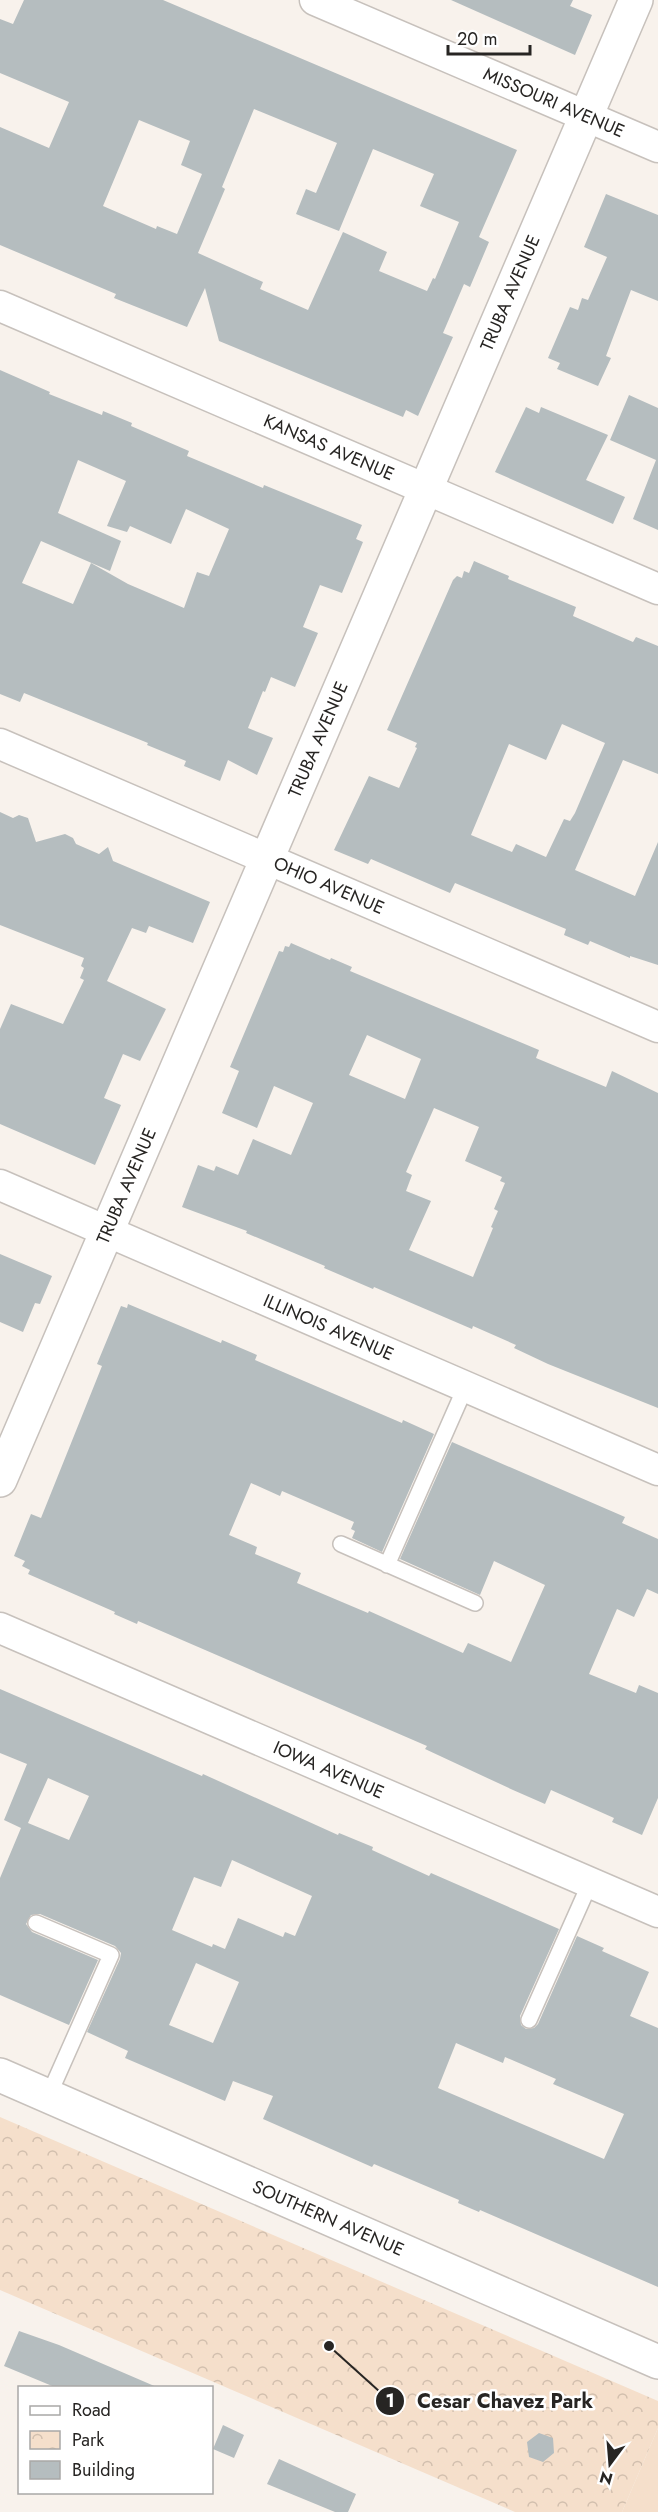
<svg xmlns="http://www.w3.org/2000/svg" width="658" height="2512" viewBox="0 0 658 2512" font-family="Jost,sans-serif">
<style>
.green{fill:#f5dfcb}
.park{fill:url(#park-crowns)}
.building{fill:#b5bdbf;fill-rule:evenodd}
.lines{fill:none;stroke-linecap:round;stroke-linejoin:round}
.lane-casing{stroke:#c7c1bc;stroke-width:18}
.street-casing{stroke:#c7c1bc;stroke-width:33}
.secondary-casing{stroke:#c7c1bc;stroke-width:36}
.lane{stroke:#fff;stroke-width:15}
.street{stroke:#fff;stroke-width:30}
.secondary{stroke:#fff;stroke-width:33}
.labels{text-anchor:middle;dominant-baseline:central;stroke-width:5;stroke-linejoin:round;paint-order:stroke}
.street-label{font-size:18px;fill:#272523;stroke:#fff}
.leader{fill:none;stroke:#272523;stroke-width:2}
.callout-dot{fill:#272523;stroke:#fff;stroke-width:2}
.mark-label{font-size:18px;text-anchor:middle;font-weight:bold;fill:#fff}
.callout-label{font-size:20px;text-anchor:middle;font-weight:bold;fill:#272523;stroke:#fff;stroke-width:5;stroke-linejoin:round;paint-order:stroke}
</style>
<defs>
<pattern id="park-crowns" width="20" height="18" patternUnits="userSpaceOnUse" patternTransform="scale(1.5)"><rect width="20" height="18" fill="#f5dfcb"/><path d="M2 6a3 3 0 1 1 6 0M12 15a3 3 0 1 1 6 0" fill="none" stroke="#d2bfae"/></pattern>
</defs>
<rect width="100%" height="100%" fill="#f8f2ec"/>
<path class="green" d="M658,2428v84h-36z"/>
<path class="park" d="M0,2117l658,284v27l-36,84h-107l-515,-222z"/>
<path class="building" d="M24,0h139l354,150 -38,87 10,5 -19,45 -6,-3 -21,49 10,4 -35,79 -12,-6 -3,7 -184,-76 -14,-53 -18,39 -73,-29 2,-4 -116,-49v-118l49,21 20,-46 -69,-29v-54l13,5zM254,109l83,34 -21,50 -10,-4 -10,25 43,17 34,-82 61,25 -14,32 39,16 -24,57 -2,-1 -6,13 -48,-20 8,-19 -44,-20 -35,78 -48,-21 3,-7 -65,-29 27,-64 -3,-2zM139,120l51,21 -9,24 21,9 -25,60 -20,-8 -1,3 -53,-23z
M451,0h122l-3,6 22,9 -17,40z
M606,194l52,21v86l-27,-11 -25,66 5,2 -13,28 -41,-17 3,-6 -12,-5 22,-51 8,3 4,-12 6,2 19,-43 -23,-10z
M0,370l50,22 -1,2 53,21 1,-4 29,12 -1,3 58,25 -2,5 76,32 1,-3 98,40 -6,14 7,3 -21,51 -22,-8 -17,42 15,6 -23,54 -24,-10 -6,15 -2,-1 -15,37 25,10 -16,37 -29,-15 -8,21 -36,-15 2,-5 -39,-16 1,-2 -124,-50 -4,9 -20,-8zM78,460l48,21 -19,45 20,6 3,-6 41,18 15,-35 43,20 -20,47 -12,-4 -13,36 -56,-24 -37,-21 -18,41 -51,-21 19,-42 69,30 11,-30 -63,-28z
M629,395l29,13v122l-25,-11 23,-59 -46,-20z
M526,407l13,6 2,-6 67,28 -22,45 39,17 -12,27 -118,-52z
M474,561l35,15 -1,3 68,28 -3,9 60,26 3,-5 22,9v128l-35,-14 -48,110 60,26 23,-54v123l-28,-9v2l-40,-17 -2,4 -24,-10 2,-6 -111,-46 -5,10 -79,-34 -3,5 -34,-14 35,-74 30,12 18,-40 -2,-1 2,-4 -30,-13 66,-150 4,-4 5,2 2,-7 5,2zM562,724l43,19 -30,70 -5,8 -6,-2 -18,38 -30,-13 -4,8 -41,-17 38,-91 37,16z
M0,812l13,6 6,-3 9,3 8,24 29,-8 8,4 3,6 23,10 9,-7 5,14 97,41 -17,41 -44,-17 -3,7 -14,-5 -25,53 59,28 -26,52 -17,-7 -19,44 17,7 -26,60 -95,-41v-95l11,-25 52,20 21,-44 -4,-2 4,-10 -3,-2 3,-8 -84,-33z
M291,943l39,17 1,-2 21,9 -2,4 189,79 -3,8 70,29 6,-16 46,22v315l-110,-44 -34,-16 2,-3 -43,-19 -1,3 -98,-42 -1,2 -49,-21 1,-2 -79,-33 1,-2 -65,-24 16,-42 16,6 2,-5 22,9 15,-36 38,16 22,-52 -39,-17 -17,42 -35,-15 17,-42 -9,-4 49,-116 4,1 2,-6 4,1zM367,1035l54,24 -16,40 -56,-24zM434,1108l45,19 -14,34 37,16 -2,4 5,2 -11,26 4,2 -7,16 2,1 -20,49 -64,-27 22,-49 -25,-10 6,-16 -6,-3z
M0,1254l52,22 -12,28 -5,-1 -12,29 -23,-10z
M128,1304l93,39 1,-3 35,15 -2,5 147,63 1,-3 31,14 -52,118 -30,-14 3,-7 -4,-2 3,-7 -72,-31 -2,5 -29,-13 -22,52 28,12 -2,7 46,19 -4,10 71,30 1,-2 94,42 5,-10 43,19 34,-77 -51,-24 -14,34 -80,-36 52,-117 173,75 -3,6 36,16v55l-11,-5 -13,28 -17,-8 -28,65 47,19 3,-8 19,8v105l-16,37 -30,-13 2,-4 -63,-28 -6,14 -32,-14 -88,-41 2,-3 -289,-125 -1,3 -23,-10 1,-2 -87,-38 2,-4 -8,-4 3,-5 -11,-5 17,-42 10,4 61,-152 -5,-2 24,-58 6,2z
M0,1689l202,87 1,-2 135,61 1,-2 34,14 -1,3 57,26 2,-3 128,56 -39,87 1,9 5,4 8,-1 4,-4 39,-88 27,12 -2,3 47,21 -19,44 28,12v259l-178,-77 -1,2 -21,-9 1,-3 -85,-36 -2,3 -109,-48 10,-23 -40,-15 -8,20 -100,-43 3,-7 -41,-19 33,-73 1,-6 -6,-7 -75,-32 -9,1 -5,9 6,8 66,28 -29,65 -69,-30v-117l21,-50 -17,-8 23,-56 -27,-11zM48,1778l41,18 -20,44 -41,-17zM232,1860l80,36 -17,40 -10,-4 -2,5 -45,-19 -13,31 -12,-5 -1,3 -40,-17 22,-53 27,10zM196,1963l43,19 -26,61 -44,-18zM456,2043l47,20 2,-6 51,22 -3,5 71,30 -20,45 -166,-71z
M19,2331l40,14 100,43h-102l-53,-22z
M223,2425l21,10 -10,23 -21,-9z
M539,2433l14,5 1,15 -11,9 -14,-5 -2,-15z
M279,2459l77,35 -8,18h-13l-68,-28z"/>
<g class="lines">
<defs>
<path id="lane" d="M341,1544l134,59
M387,1565l78,-177
M36,1923l75,32 -63,142
M529,2020l61,-137"/>
<g id="street">
<path id="s1" d="M315,0l343,147"/>
<path id="s2" d="M0,306l658,283"/>
<path id="s3" d="M0,744l658,283"/>
<path id="s4" d="M0,1185l658,285"/>
<path id="s5" d="M0,1628l658,284"/>
</g>
<g id="secondary">
<path id="s6" d="M0,1480l636,-1480"/>
<path id="s7" d="M0,2075l658,287"/>
</g>
</defs>
<use href="#lane" class="lane-casing"/>
<use href="#street" class="street-casing"/>
<use href="#secondary" class="secondary-casing"/>
<use href="#lane" class="lane"/>
<use href="#street" class="street"/>
<use href="#secondary" class="secondary"/>
</g>
<g class="labels">
<g class="street-label">
<text stroke="none"><textPath href="#s1" startOffset="260">MISSOURI AVENUE</textPath></text>
<text stroke="none"><textPath href="#s6" startOffset="1292">TRUBA AVENUE</textPath></text>
<text stroke="none"><textPath href="#s2" startOffset="358">KANSAS AVENUE</textPath></text>
<text stroke="none"><textPath href="#s6" startOffset="806">TRUBA AVENUE</textPath></text>
<text stroke="none"><textPath href="#s3" startOffset="358">OHIO AVENUE</textPath></text>
<text stroke="none"><textPath href="#s6" startOffset="320">TRUBA AVENUE</textPath></text>
<text stroke="none"><textPath href="#s4" startOffset="358">ILLINOIS AVENUE</textPath></text>
<text stroke="none"><textPath href="#s5" startOffset="358">IOWA AVENUE</textPath></text>
<text stroke="none"><textPath href="#s7" startOffset="358">SOUTHERN AVENUE</textPath></text>
</g>
</g>
<path class="leader" d="M329 2346L390 2401"/>
<g class="callout-dot">
<circle cx="329" cy="2346" r="6"/>
<circle cx="390" cy="2401" r="15"/>
</g>
<g class="mark-label">
<text x="390" y="2407">1</text>
</g>
<g class="callout-label">
<text x="505" y="2408">Cesar Chavez Park</text>
</g>
<rect x="18" y="2386" width="195" height="108" fill="#ffffff" stroke="#a9a8a7" stroke-width="1.5"/>
<rect x="30" y="2406" width="30" height="9" fill="#ffffff" stroke="#a9a8a7" stroke-width="1.5"/>
<text x="72" y="2416" font-size="18" fill="#272523">Road</text>
<rect x="30" y="2431" width="30" height="18" fill="url(#park-crowns)" stroke="#a9a8a7" stroke-width="1.5"/>
<text x="72" y="2446" font-size="18" fill="#272523">Park</text>
<rect x="30" y="2461" width="30" height="18" fill="#b5bdbf" stroke="#a9a8a7" stroke-width="1.5"/>
<text x="72" y="2476" font-size="18" fill="#272523">Building</text>
<g transform="translate(610 2464) rotate(196)" stroke="#ffffff" stroke-width="4.5" paint-order="stroke">
<path d="M0-4.5L10 22L0 15L-10 22Z" fill="#272523"/>
<text y="-9" font-size="16" font-weight="bold" text-anchor="middle" fill="#272523">N</text>
</g>
<path d="M448 45v9h82v-9" fill="none" stroke="#272523" stroke-width="3"/>
<text x="457" y="45" font-size="18" fill="#272523" stroke="#ffffff" stroke-width="4.5" paint-order="stroke">20 m</text>
</svg>
